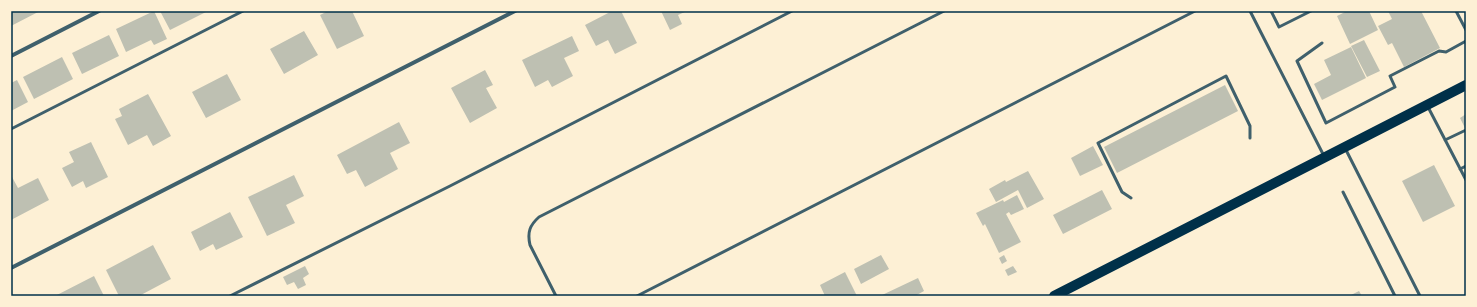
<svg xmlns="http://www.w3.org/2000/svg" width="1477" height="307" viewBox="0 0 1477 307" font-family="Raleway,sans-serif">
<style>
.building{fill:#bec0b2}
.lines{fill:none;stroke-linecap:round;stroke-linejoin:round}
.service{stroke:#3f606c;stroke-width:3}
.minor{stroke:#3f606c;stroke-width:4}
.primary{stroke:#003049;stroke-width:10}
.neatline{fill:none;stroke:#003049;stroke-width:1.5}
</style>
<rect width="100%" height="100%" fill="#fdf0d5"/>
<path class="building" d="M11,11h29l-29,15z
M154,11l13,28 -13,6 -3,-5 -25,12 -10,-23z
M160,11h48l-38,19z
M326,11h26l12,25 -27,13 -17,-34 6,-3z
M612,11h9l16,32 -22,11 -7,-14 -12,6 -11,-21z
M661,11h26l-9,4 4,9 -12,6z
M1347,11h22l9,19 -28,14 -13,-28z
M1388,11h33l19,37 -36,19 -12,-24 -4,2 -10,-19 14,-7z
M304,31l14,24 -34,19 -14,-25z
M109,35l10,21 -37,18 -10,-21z
M572,36l7,15 -15,7 9,18 -21,11 -4,-7 -13,7 -13,-27z
M1364,40l16,31 -13,6 -16,-31z
M1351,47l15,31 -44,22 -8,-16 17,-9 -7,-15z
M62,57l11,22 -39,20 -11,-22z
M485,70l8,15 -7,3 11,20 -27,15 -19,-35z
M227,74l14,26 -35,18 -14,-26z
M17,80l11,22 -17,9v-28z
M1225,85l13,26 -121,62 -13,-26z
M148,94l23,42 -18,10 -6,-11 -19,10 -13,-26 7,-3 -3,-7z
M1466,114v16l-6,-12z
M399,122l11,21 -20,10 8,16 -33,18 -9,-17 -9,4 -10,-19z
M91,142l17,35 -22,11 -3,-7 -11,6 -10,-19 12,-6 -5,-10z
M1093,146l10,19 -23,11 -9,-18z
M1434,165l21,41 -32,16 -21,-41z
M1028,171l16,28 -17,9 -9,-18 -22,12 -7,-13 16,-9 1,2z
M294,175l10,21 -18,9 9,18 -28,13 -19,-39z
M12,177l6,11 20,-10 11,22 -38,20v-42z
M1102,190l10,19 -49,25 -10,-19z
M1017,195l7,14 -13,6 -2,-3 -3,2 15,28 -22,11 -14,-29 -2,2 -7,-13 27,-13 1,2z
M230,212l13,25 -27,13 -3,-6 -13,7 -9,-19z
M153,245l18,34 -32,17h-20l-13,-26z
M881,255l8,14 -28,15 -7,-15z
M1004,255l3,6 -5,3 -3,-6z
M305,266l4,8 -6,4 3,7 -8,4 -4,-7 -7,3 -4,-8z
M1013,266l4,6 -9,4 -3,-6z
M845,272l12,24h-32l-5,-11z
M94,276l10,20h-49z
M918,278l6,13 -9,5h-35z
M1359,291l3,5h-13z"/>
<g class="lines">
<path class="service" d="M1250,11l74,145
M1271,11l8,16 32,-16
M1456,11l10,19
M1322,43l-25,18 29,62 69,-36 -5,-11 49,-25 7,1 20,-11
M1428,107l38,73
M11,129l232,-118
M1445,140l21,-10
M1345,148l75,148
M1460,169l6,-3
M1343,192l52,104
M1131,198l-9,-6 -24,-49 128,-67 24,50v12
M230,296l220,-110 342,-175
M556,296l-26,-51c-3,-13 0,-20 9,-28l405,-206
M637,296l558,-285"/>
<path class="minor" d="M11,56l88,-45
M11,268l504,-257"/>
<path class="primary" d="M1054,296l412,-211"/>
</g>
<rect width="1477" height="307" fill="none" stroke="#fdf0d5" stroke-width="24"/>
<rect x="12" y="12" width="1453" height="283" class="neatline"/>
</svg>
